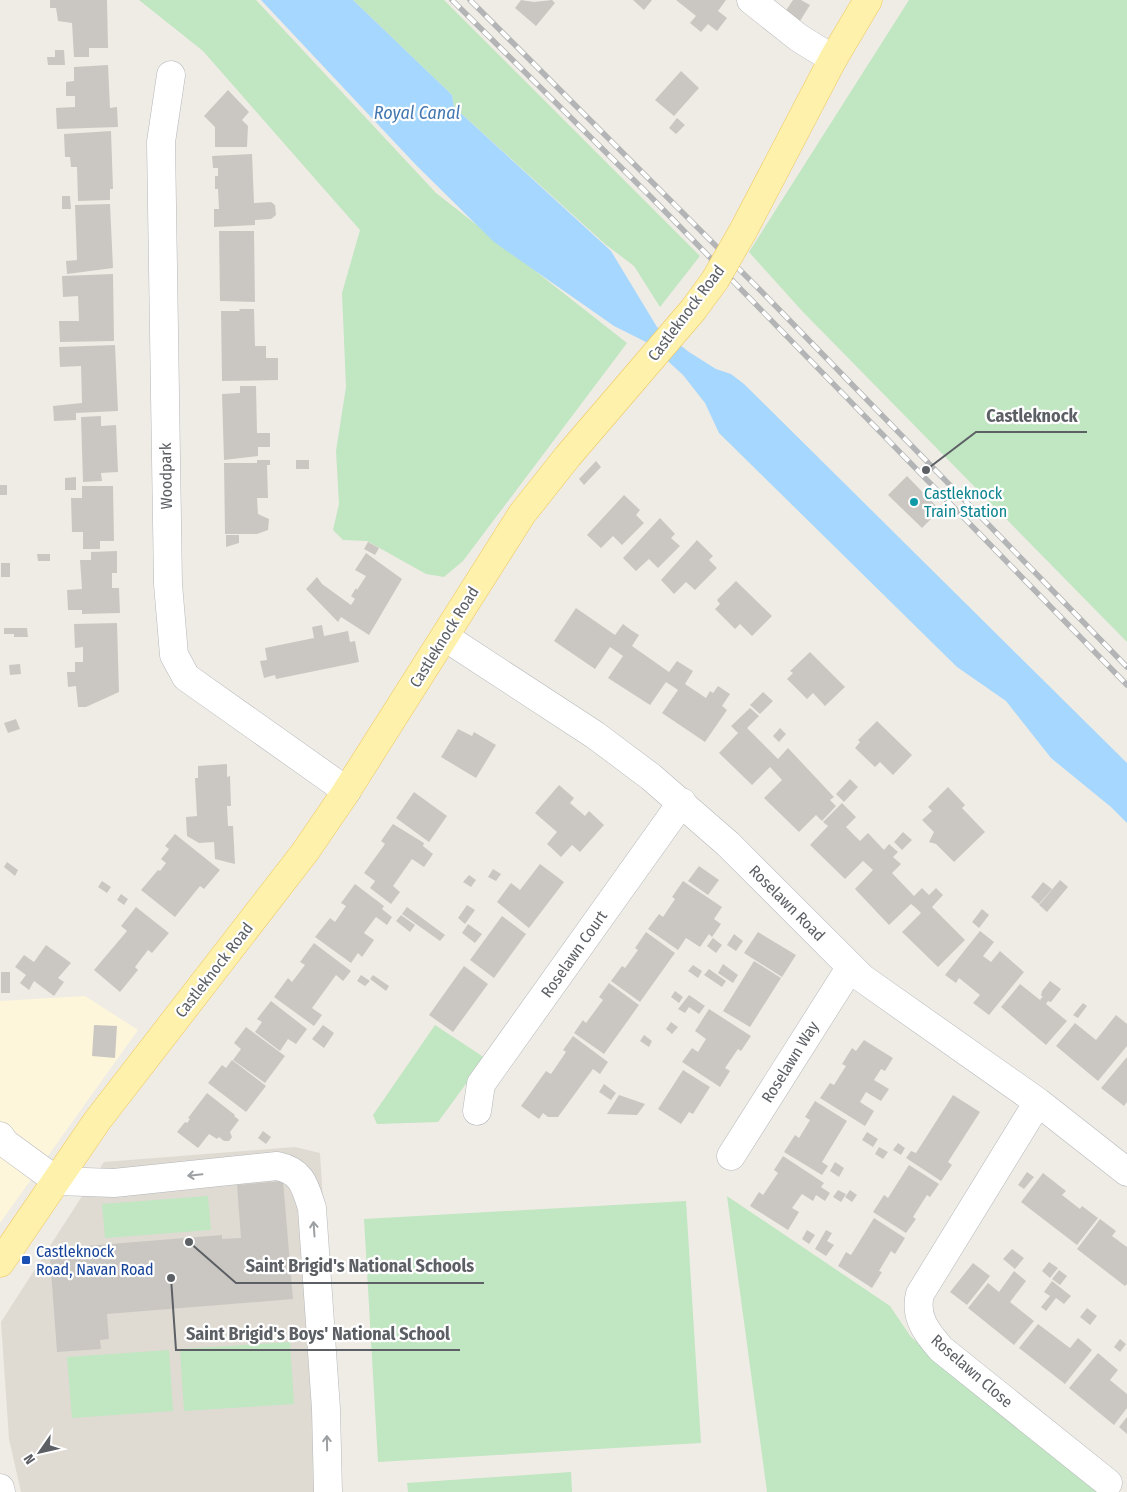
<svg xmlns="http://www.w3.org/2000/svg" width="1127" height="1492" viewBox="0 0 1127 1492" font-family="'Fira Sans Condensed',sans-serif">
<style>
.commercial{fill:#fdf6db}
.education{fill:#dfdbd3}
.green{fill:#c1e6c2}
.water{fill:#a6d7fe}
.building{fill:#cac7c2}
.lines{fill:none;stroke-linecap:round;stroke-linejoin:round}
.minor-casing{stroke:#b5b7bb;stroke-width:29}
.major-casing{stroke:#efc75d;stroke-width:29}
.minor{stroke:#fff;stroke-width:28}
.major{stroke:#fef1ab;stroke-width:28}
.rail-casing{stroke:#b3b4b5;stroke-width:5.5}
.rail{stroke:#fff;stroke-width:4;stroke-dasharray:11;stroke-linecap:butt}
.major-bridge-casing{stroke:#efc75d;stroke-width:29;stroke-linecap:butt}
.major-bridge{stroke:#fef1ab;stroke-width:28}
.oneway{stroke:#9da0a3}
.culture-dot{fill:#0f9aa8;stroke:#fff;stroke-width:2}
.transit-dot{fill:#1a4fb4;stroke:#fff;stroke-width:2}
.labels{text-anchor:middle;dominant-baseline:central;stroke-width:4.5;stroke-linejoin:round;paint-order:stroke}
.street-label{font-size:16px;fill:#5c6065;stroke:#fff}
.culture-label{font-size:16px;fill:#0d838f;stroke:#fff;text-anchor:start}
.transit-label{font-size:16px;fill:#164399;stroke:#fff;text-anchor:start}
.water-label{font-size:18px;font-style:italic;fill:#4277b0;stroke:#fff}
.leader{fill:none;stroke:#5c6065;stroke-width:2}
.callout-dot{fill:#5c6065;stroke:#fff;stroke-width:2}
.callout-label{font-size:18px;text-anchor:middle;font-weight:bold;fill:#5c6065;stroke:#fff;stroke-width:4.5;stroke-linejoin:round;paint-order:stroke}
</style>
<rect width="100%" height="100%" fill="#efece5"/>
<path class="commercial" d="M85,996l53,34 -138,193v-222z"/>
<path class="education" d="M295,1147l25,6 22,339h-321l-12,-53 -8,-117 103,-160z"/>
<path class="green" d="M139,0h117l180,193 191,150 -164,218 -19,16 -18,-3 -59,-33 -24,-1 -10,-10 6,-26 -3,-53 10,-64 -4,-94 18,-63 -157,-179z
M353,0h91l256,256 -40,51 -26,-41 -29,-22 -151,-137 -2,-12z
M909,0h218v642l-324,-330 -54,-60z
M435,1025l50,33 -47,64 -61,2 -4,-9z
M208,1196l3,34 -106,8 -3,-34z
M727,1196l163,110 21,31 190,155h-334z
M686,1201l15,242 -323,19 -14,-243z
M290,1342l4,62 -110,7 -4,-62z
M169,1350l4,61 -101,7 -5,-61z
M571,1472l1,20h-164l-1,-9z"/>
<path class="water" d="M261,0h92l99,95 2,12 157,144 46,76 32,25 27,17 15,5 13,10 383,379v60l-16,-16 -60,-49 -45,-57 -49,-34 -238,-234 -14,-30 -22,-28 -35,-32 -34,-17 -120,-84 -78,-77z"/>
<path class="building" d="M50,0h57l1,48h-19v9h-15l-2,-34 -14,-2 -2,-13h-6z
M521,0l13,2 18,-2 3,3 -19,23 -21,-18z
M633,0h19l-8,10z
M676,0h50l-8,11 9,7 -10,13 -9,-7 -7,8 -11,-9 6,-7z
M793,0h8l9,5 -10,16 -15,-9z
M55,50h9l1,15h-17l-1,-8h8z
M108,65l2,43 7,-1 1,20 -61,2 -1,-21 19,-1v-11h-9v-14l8,-1v-14z
M681,71l18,17 -25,28 -19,-16z
M228,90l21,22 -7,8 6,6 -1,21h-32v-20l-11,-11z
M677,118l8,7 -9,9 -7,-6z
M111,131l2,58h-3v11l-32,1 -1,-34h-6l-1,-10h-5l-1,-23z
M252,154l2,49 17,-1 4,3 1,10 -5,4 -16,1v5l-41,2v-18h5l-1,-20h-3v-13h3v-8h-5l-1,-12z
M62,196h8l1,13h-9z
M110,204l3,64 -46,6 -1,-13 11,-1 -2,-55z
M219,231h35l1,71 -35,-1z
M113,274l1,67 -54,1 -1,-21h20l-1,-25 -15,1 -1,-21z
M239,309h15l1,37h11v12h12v22l-56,1 -1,-70h19z
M115,345l3,66 -42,2v7l-22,1 -1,-15 29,-3 -1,-37 -21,1 -1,-20z
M240,386h16l1,47h13v14h-12v9l-34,4 -2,-66 18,-1z
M101,416v10l15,-1 2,47 -17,1 1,8 -19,1 -2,-65z
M257,460h13v5h-3l1,33h-11l1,16 11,5 -1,11 -11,4h-32l-1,-71h33z
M296,460h13v9h-13z
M596,461l5,6 -17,18 -5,-6z
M907,476l33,34 -18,18 -34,-33z
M76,477v13h-11v-12z
M0,485h7v10h-7z
M82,486h31l1,55h-14v8h-17v-17h-11l-1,-34h11z
M624,495l16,15 -4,5 8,8 -22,22 -9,-9 -12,12 -14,-13z
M660,518l15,16 -4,4 9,8 -22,22 -9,-9 -13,12 -13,-13z
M226,535h13v8l-13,4z
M697,540l16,16 -4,4 8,8 -22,22 -9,-8 -12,12 -13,-14z
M368,542l11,6 -4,7 -11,-6z
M117,551v22h-5v15h7l1,25 -38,1v-4h-14l-1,-20 15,-1 -2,-29h11v-8z
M366,553l36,26 -33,56 -28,-18 -3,5 -32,-33 11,-12 5,7 29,21 4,-6 -4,-3 5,-8 1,2 9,-14 -11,-6z
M37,554h13v7h-12z
M1,563h9v14h-9z
M736,581l36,35 -20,20 -12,-12 -5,5 -20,-20 5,-5 -3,-4z
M576,608l39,27 8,-11 8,6 8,5 -7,11 37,26 8,-11 16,10 -8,13 21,14 4,-7 3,2 5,-7 12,8 -8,12 5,4 -22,32 -43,-29 16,-23 -12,-8 -16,23 -42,-27 15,-22 -13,-9 -15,22 -41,-28z
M117,623l2,69 -33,15h-8l-2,-21 -8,1 -1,-15h8v-10h8v-15l-8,1 -1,-24z
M322,625l2,11 24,-5 2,11 5,-1 4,21 -83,17 -1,-4 -11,3 -4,-17 7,-1 -2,-12 49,-10 -2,-11z
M4,628h23l1,9h-14v-3h-10z
M810,652l35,35 -20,19 -12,-13 -6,6 -20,-20 6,-6 -3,-2z
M20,664l1,10 -11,1 -1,-10z
M763,692l10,9 -13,13 -10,-9z
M750,708l9,8 -12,12 31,31 10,-11 46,49 -4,3 6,6 -14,15 -6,-6 -17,17 -35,-34 18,-18 -12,-13 -18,18 -33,-32 19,-20 -7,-7z
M16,719l4,10 -12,4 -4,-10z
M877,721l35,34 -19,20 -13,-13 -5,5 -20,-19 5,-6 -2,-2z
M780,728l6,6 -7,8 -6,-6z
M458,729l14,7 2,-4 22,13 -20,33 -35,-21z
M227,764v13l3,-1 1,30h-4l1,20h5l2,38 -20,-5 -1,-17 -15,1 -12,-7 -1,-19 11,-1 -2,-38h3v-12z
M850,779l8,8 -14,15 -8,-8z
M559,785l15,13 -4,5 15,13 4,-5 15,14 -24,27 -8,-7 -11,12 -14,-13 10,-12 -22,-19z
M948,787l17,18 -3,3 23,24 -31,30 -18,-18 -7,-2 5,-10 -12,-12 10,-9 -4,-4z
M414,792l33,24 -18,26 -33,-24z
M842,803l14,14 -10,10 14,14 8,-8 16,17 5,-6 9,8 -5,5 8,7 -9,9 22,23 8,-8 7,7 7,-7 7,7 -11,12 33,33 -27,27 -36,-35 19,-19 -5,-5 -5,-4 -22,21 -34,-36 18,-19 -10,-9 -18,18 -35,-34 18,-19 -5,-4z
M393,824l31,19 -1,3 10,8 -9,13 -12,-8 -19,27 7,6 -9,12 -21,-16 5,-7 -11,-8 21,-29 -4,-3z
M903,832l9,8 -10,10 -8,-8z
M175,834l45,36 -16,19 -4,-3 -25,31 -34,-27 17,-20 2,1 6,-8 -5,-4 8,-10 -4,-3z
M7,862l11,8 -3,6 -11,-9z
M540,864l24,18 -35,46 -32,-26 14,-19 9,7z
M699,866l20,14 -11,15 -20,-14z
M493,869l8,5 -5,7 -8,-4z
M469,875l7,5 -5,7 -8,-5z
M1060,880l8,7 -21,25 -8,-7z
M102,881l9,6 -4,6 -9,-6z
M683,881l39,26 -8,12 7,5 -9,13 -3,-3 -9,13 -14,-9 -8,12 -30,-21 11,-15 4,3 12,-18 -3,-2z
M1043,882l9,7 -13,15 -8,-7z
M355,884l29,22 -2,3 10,8 -5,8 -11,-8 -12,16 10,7 -12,17 -4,-4 -7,10 -36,-26 15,-19 5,4 11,-16 -5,-3z
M121,894l7,5 -4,6 -7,-5z
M467,905l8,5 -10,14 -7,-6z
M136,907l33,26 -17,20 -4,-3 -13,17 3,3 -18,22 -26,-22 33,-39 -6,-5z
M407,907l38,28 -5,6 -38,-27z
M982,909l7,6 -10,13 -7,-6z
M401,915l14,10 -5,7 -14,-11z
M502,916l24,18 -32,44 -24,-18z
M468,924l14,10 -7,9 -13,-10z
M980,931l14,11 -11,14 8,6 9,-11 24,21 -35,43 -16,-12 7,-8 -21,-17 -3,5 -11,-8z
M646,932l29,21 -35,49 -29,-21 11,-15 3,2 13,-18 -3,-2z
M758,932l38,23 -14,22 -38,-24z
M734,934l9,7 -7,10 -9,-6z
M713,938l9,7 -6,8 -9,-7z
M314,943l37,28 -8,10 -7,-6 -24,33 10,7 -8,11 -40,-29 14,-19 4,4 13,-17 -5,-3z
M46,945l25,18 -13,15 6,4 -10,14 -20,-15 -5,9 -9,-7 6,-8 -11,-8 9,-12 10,7z
M754,961l27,17 -31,49 -27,-16z
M723,964l15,11 -5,8 -15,-10z
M693,965l9,6 -4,7 -10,-7z
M464,966l24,18 -35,48 -24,-17z
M709,969l17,12 -4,6 -18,-12z
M1,972h9v21h-9z
M361,975l9,6 -5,5 -8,-5z
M373,975l16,11 -3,5 -16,-12z
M1050,981l11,8 -10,13 -3,-1 -2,3 21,17 -21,24 -45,-38 19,-23 20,16 3,-4h-2l1,-5z
M609,983l30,22 -35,49 -30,-21 9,-13 3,3 17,-23 -4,-3z
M675,991l8,6 -4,6 -8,-6z
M689,995l16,11 -6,8 -10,-7 -4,6 -7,-4z
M271,1001l36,28 -11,15 -8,-5 -8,12 -25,-19 7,-10 -5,-3z
M1083,1003l4,3 -9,12 -5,-3z
M709,1009l42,27 -10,15 -3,-2 -13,19 5,3 -10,16 -38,-25 10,-14 6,4 8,-13 -11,-8z
M1116,1015l11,9v22l-29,35 -42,-35 19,-23 21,17z
M671,1022l7,5 -6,7 -6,-5z
M94,1025l23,1 -2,32 -23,-2z
M323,1025l11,8 -10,15 -12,-9z
M246,1027l39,29 -20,27 -32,-23 8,-11 -7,-6z
M644,1035l8,6 -3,6 -9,-6z
M573,1036l35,26 -8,12 -7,-5 -35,48h-10l-5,-4 -4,6 -18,-13 25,-35 5,3 15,-22 -3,-2z
M864,1040l29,18 -8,13 -4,-2 -7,11 15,9 -8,12 -15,-9 -6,10 14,9 -9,15 -45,-28 10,-15 4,2 12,-19 -4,-2 10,-16 4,3z
M1127,1057v45l-3,4 -23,-18z
M232,1060l34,26 -20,26 -38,-29 14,-18 4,3z
M683,1070l27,17 -17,27 -4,-2 -8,12 -23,-15z
M604,1084l12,9 -5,7 -12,-8z
M207,1093l28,22 -1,1 5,4 -9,12 2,5 -3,4h-5l-5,-4 -2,2 -8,-5 -11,14 -21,-16 8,-10 2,1 3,-4 -2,-1z
M619,1095l26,9 -8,11 -30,-1z
M953,1095l27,17 -32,50 4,3 -11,16 -35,-23 5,-7 5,2z
M815,1101l32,20 -25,41 6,4 -6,9 -38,-23 11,-17 4,3 11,-18 -5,-3z
M263,1131l8,6 -5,7 -8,-6z
M867,1132l11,7 -5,8 -11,-7z
M898,1143l7,5 -4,7 -8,-5z
M879,1147l9,5 -5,7 -8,-5z
M783,1156l41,27 -3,4 9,6 -5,8 -9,-6 -3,6 -11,-7 -10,14 7,4 -11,18 -38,-24 9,-14 4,3 15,-22 -4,-3z
M835,1162l9,6 -5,9 -9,-6z
M909,1165l30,19 -9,13 -3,-2 -14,22 3,2 -10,14 -33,-21 11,-17 4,3z
M1027,1172l7,5 -10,12 -6,-4z
M1043,1173l23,18 -4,4 18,14 2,-3 16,12 -21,27 -56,-43z
M283,1181l10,118 -186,15 2,25 -9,1 1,9 -44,3 -7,-94 37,-3 -1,-9 136,-11v4l19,-1 -4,-53z
M838,1190l8,4 -5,8 -8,-5z
M850,1190l7,5 -5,7 -7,-5z
M874,1218l31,20 -10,16 -4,-3 -12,20 3,1 -10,16 -34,-22 8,-14 5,3z
M1100,1219l16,12 -4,5 15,11v37l-2,2 -48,-37z
M807,1230l8,5 -6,9 -7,-5z
M826,1230l6,3 -5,8 7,4 -8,11 -11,-7z
M1012,1249l12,9 -9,11 -12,-10z
M1049,1262l9,6 -8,10 -8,-7z
M973,1263l17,13 -23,29 -17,-13z
M1059,1270l8,6 -7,9 -8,-6z
M1014,1271l12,10 -16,21 24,19 -20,24 -46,-37 20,-25 11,9z
M1052,1281l19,15 -7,8 -8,-6 -10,13 -5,-4 9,-11 -6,-4z
M1087,1308l10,8 -7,9 -10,-8z
M1038,1324l32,24 8,-10 14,12 -27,34 -46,-36z
M1120,1339l6,5 -6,8 -6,-5z
M1098,1353l20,17 -8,10 17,14v14l-13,17 -45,-37z
M1127,1417v17l-8,-7z"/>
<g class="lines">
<defs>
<path id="minor" d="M751,0l48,38 34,21
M171,75l-10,67 7,442 6,71 12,22 161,114
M445,637l150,98 56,42 77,67 134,134 176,124 89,70
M1038,1102l-118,192c-6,23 7,39 21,55l167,134
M477,1111l4,-27 201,-282
M0,1136l5,7 52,38 57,2 163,-17c25,5 28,20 35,42l14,201 2,83
M731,1156l119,-188
M0,1488l1,4"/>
<path id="major" d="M743,231l90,-172 35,-59
M0,1263l97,-142 208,-269 39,-57 178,-281 46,-58 125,-146 22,-30"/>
</defs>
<use href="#minor" class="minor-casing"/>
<use href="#major" class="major-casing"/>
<use href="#minor" class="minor"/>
<use href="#major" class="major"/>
<defs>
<path id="rail" d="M452,0l198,196 477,489
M470,0l291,291 366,376"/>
</defs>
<use href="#rail" class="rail-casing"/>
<use href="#rail" class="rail"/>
<defs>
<path id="major-bridge" d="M715,280l28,-49"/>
</defs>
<use href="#major-bridge" class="major-bridge-casing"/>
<use href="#major-bridge" class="major-bridge"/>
</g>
<defs><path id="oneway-shaft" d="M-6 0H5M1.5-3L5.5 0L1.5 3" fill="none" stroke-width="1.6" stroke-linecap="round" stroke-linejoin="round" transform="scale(1.25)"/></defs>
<g class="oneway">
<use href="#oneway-shaft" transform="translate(195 1175) rotate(174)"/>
<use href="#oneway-shaft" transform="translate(314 1229) rotate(-94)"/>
<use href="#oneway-shaft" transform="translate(327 1443) rotate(-91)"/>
</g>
<circle class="culture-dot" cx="914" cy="502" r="5"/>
<rect class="transit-dot" x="21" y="1255" width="10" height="10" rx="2.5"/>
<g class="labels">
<g class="street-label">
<text transform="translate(686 313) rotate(-53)">Castleknock Road</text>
<text transform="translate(166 476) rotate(-91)">Woodpark</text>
<text transform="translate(444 637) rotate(-58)">Castleknock Road</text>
<text transform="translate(787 903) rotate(45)">Roselawn Road</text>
<text transform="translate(574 954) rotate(-55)">Roselawn Court</text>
<text transform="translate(214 970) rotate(-52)">Castleknock Road</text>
<text transform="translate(790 1062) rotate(-58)">Roselawn Way</text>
<text transform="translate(972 1371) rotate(41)">Roselawn Close</text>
</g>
<g class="culture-label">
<text x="924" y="493">Castleknock<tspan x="924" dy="18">Train Station</tspan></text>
</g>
<g class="transit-label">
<text x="36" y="1251">Castleknock<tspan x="36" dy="18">Road, Navan Road</tspan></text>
</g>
<g class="water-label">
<text x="417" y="113">Royal Canal</text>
</g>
</g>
<path class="leader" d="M926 470L976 432H1087M189 1242L236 1283H484M171 1278L176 1350H460"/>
<g class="callout-dot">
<circle cx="926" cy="470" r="5"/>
<circle cx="189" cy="1242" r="5"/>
<circle cx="171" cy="1278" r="5"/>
</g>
<g class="callout-label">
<text x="1032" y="422">Castleknock</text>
<text x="360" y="1272">Saint Brigid's National Schools</text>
<text x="318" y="1340">Saint Brigid's Boys' National School</text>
</g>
<g transform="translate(40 1452) rotate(236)" stroke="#ffffff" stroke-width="4" paint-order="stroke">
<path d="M0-4L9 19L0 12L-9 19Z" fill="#5c6065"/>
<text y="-8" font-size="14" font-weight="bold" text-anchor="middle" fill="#5c6065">N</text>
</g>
</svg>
